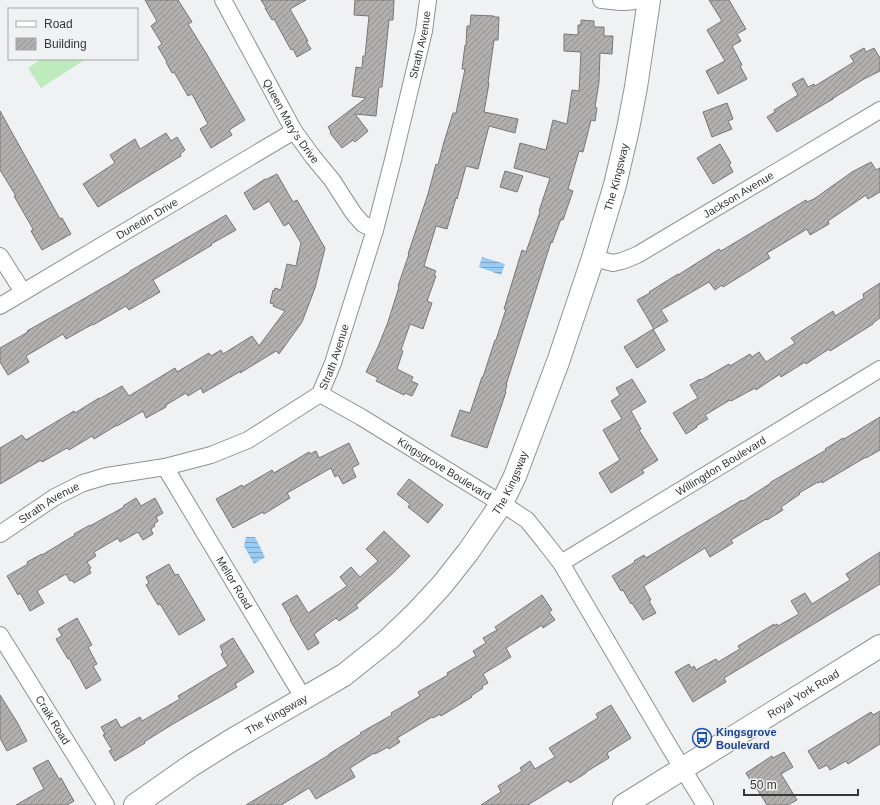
<svg xmlns="http://www.w3.org/2000/svg" width="880" height="805" viewBox="0 0 880 805" font-family="Arial,sans-serif">
<style>
.park{fill:#beeabd}
.water{fill:url(#water-rules)}
.building{fill:url(#building-hatch);stroke:#777675}
.lines{fill:none;stroke-linecap:round;stroke-linejoin:round}
.street-casing{stroke:#909193;stroke-width:18}
.secondary-casing{stroke:#909193;stroke-width:24}
.street{stroke:#fff;stroke-width:16}
.secondary{stroke:#fff;stroke-width:22}
.labels{text-anchor:middle;dominant-baseline:central;stroke-width:3;stroke-linejoin:round;paint-order:stroke}
.street-label{font-size:11px;fill:#363737;stroke:#f0f1f3}
.transit-label{font-size:11px;font-weight:bold;fill:#164399;stroke:#f0f1f3;text-anchor:start}
</style>
<defs>
<pattern id="water-rules" width="6" height="5" patternUnits="userSpaceOnUse"><rect width="6" height="5" fill="#98ccf4"/><path d="M0 2.5h6" fill="none" stroke="#7da6c6"/></pattern>
<pattern id="building-hatch" width="6" height="6" patternUnits="userSpaceOnUse"><rect width="6" height="6" fill="#b1b0af"/><path d="M-1 1l2-2M0 6l6-6M5 7l2-2" fill="none" stroke="#91908f"/></pattern>
</defs>
<rect width="100%" height="100%" fill="#f0f1f3"/>
<path class="park" d="M41,59h45l-45,29 -13,-20z"/>
<path class="water" d="M482,257l23,7 -4,11 -22,-8z
M246,537h9l10,20 -11,7 -10,-18z"/>
<path class="building" d="M145,0h33l14,22 -4,2 18,29 39,67 -16,10 3,5 -21,13 -11,-19 8,-5 -16,-30 -4,2 -14,-24 -2,1 -6,-11h1l-9,-15 4,-3 -11,-18 6,-5z
M261,0h45l-16,9 18,32h-2l5,8 -14,8 -4,-8 -2,1 -17,-31 -2,1 -7,-12h1z
M355,0h39l-1,20h-4l-4,39 -3,28h-3l-3,29 -21,-2 13,17 -13,11 -2,-2 -11,8 -12,-15 1,-1 -3,-5 38,-29 -14,-2 4,-29 6,1 1,-12h2l4,-40 -15,-1z
M709,0h20l17,29 -9,5 4,7 -9,5 10,19 -2,1 7,13 -29,15 -12,-23 19,-10 -18,-31 15,-9z
M471,15l23,1v1h5l-1,23h-4l-6,43h1l-5,29 34,7 -3,14 -26,-7 -11,43 -12,-3 -9,33 -1,-1 -9,31 -11,-3 -12,40 12,5 -2,4 2,1 -9,25 5,2 -9,26 -13,-5 -9,26 2,1 -6,18 16,8 -2,4 7,3 -6,12 -7,-3 -1,2 -28,-14 2,-3 -12,-6 12,-25 10,-25 11,-35 -1,-1 11,-32h-1l20,-60 8,-30 2,1 6,-23 9,-29h3l9,-44h-3l3,-24 1,1 1,-20h3z
M581,20l13,1v6h10v9h9l-1,18 -12,-1 -1,29 -4,25 2,1 -2,13 -4,-1 -8,32 -4,-1 -11,38 5,2 -10,29 -2,-1 -9,24 -1,-1 -45,143h1l-2,7h1l-19,56 -36,-12 9,-26 10,3 12,-36h1l12,-37h1l10,-31h-2l18,-59 4,2 14,-40 -1,-1 11,-33 -36,-10 6,-25 26,7 7,-30 14,4 5,-34 7,1 2,-39 -17,-1v-17l14,1v-10h3z
M864,48l2,4 8,-4 6,10v13l-16,8 -32,20h1l-56,33 -10,-15 8,-5 -1,-2 24,-15 -6,-11 11,-6 5,9 6,-3 1,2 39,-24 -4,-6z
M727,103l6,16 -5,2 4,8 -20,8 -9,-25z
M0,111l60,108 2,-1 9,16 -29,16 -11,-19 2,-2 -19,-33h2l-16,-26z
M166,133l5,8 6,-4 8,13 -5,4 1,2 -83,51 -15,-23 32,-21 -5,-8 25,-16 5,10z
M720,144l11,19 -2,1 4,8 -20,12 -16,-26z
M871,162l5,8 4,-2v24l-12,7 -2,-4 -38,26 1,3 -19,11 -3,-6 -40,24 3,5 -47,29 -1,-2 -7,5 -6,-8 -48,28 7,11 -14,8 -17,-29 13,-7 -1,-1 29,-18v1l41,-26 2,2 85,-51 1,2 7,-3 38,-27z
M505,171l18,5 -6,16 -17,-5z
M277,174l16,28 4,-2 28,48 -10,40 -13,34 -23,32 -3,-3 -36,22 1,-2 -38,22 -2,-5 -13,8 -2,-3 -20,12v2l-20,11 -3,-7 -26,15v-1l-23,14 -2,-3 -23,14 -2,-2 -25,14 -1,-2 -41,24v-36l22,-13 4,5 48,-29 1,2 24,-15v1l23,-13 7,10 46,-28 2,4 32,-19 2,3 10,-6 2,4 29,-18 7,10 26,-35 -12,-5 1,-2 -4,-1 3,-13 1,1 1,-3 6,2 6,-26 9,2 5,-23 -12,-20 -5,3 -15,-25 -15,9 -10,-17 21,-14v1z
M226,215l10,15 -25,14 1,1 -59,35 7,12 -31,18 -3,-4 -33,19v-1l-27,15 -3,-5 -37,22 3,6 -21,13 -8,-13v-14l28,-16 -1,-1 53,-30 50,-29v-1z
M880,283v35l-7,5v1l-43,27 -1,-2 -23,15 -1,-2 -24,15 -1,-3 -24,16 -1,-2 -24,13 -1,-1 -25,15 3,4 -12,7 1,1 -11,7 -13,-21 25,-15 -8,-13 10,-6 1,1 28,-16 1,2 20,-12 2,3 7,-5 7,10 29,-19 -4,-5 42,-27 2,5 29,-18 -1,-4z
M653,329l12,21 -28,18 -13,-21z
M632,379l14,23 -15,9 10,18 -2,1 19,30 -16,10 2,3 -33,20 -12,-20 21,-13 -17,-30 19,-11 -11,-18 9,-6 -4,-7z
M880,417v33l-14,8v-1l-44,26v-2l-4,2v-1l-19,11 1,1 -19,13 2,3 -16,10 -1,-1 -35,21 2,3 -23,14 -5,-9 -61,38v1l7,13 -2,1 7,12 -13,7 -11,-17 -1,1 -8,-14 -2,1 -9,-15 23,-14 -1,-1 10,-6 2,3 96,-58 1,1 28,-18v-1l55,-32 -1,-1 18,-11 1,1z
M349,443l10,21 -7,4 4,9 -13,7 -5,-9 -3,2 -4,-9 -44,25 3,5 -26,16 -1,-2 -30,16 -17,-29 26,-14 1,2 29,-17 2,3 35,-21 1,2 6,-3 3,7z
M409,479l34,26 -15,18 -20,-16 2,-3 -13,-10z
M136,498l5,8 14,-8 8,15 -7,4 2,4 -4,3 1,2 -4,3 2,5 -10,6 -5,-8 -18,10 -2,-4 -24,14 2,4 -9,6 4,6 -2,1 2,4 -17,10 -2,-3 -2,1 -4,-7 -29,17 7,12 -14,8 -10,-18 -2,2 -11,-19 21,-12 -1,-2 15,-8v1l33,-20 -1,-1 16,-9v1l34,-19 -1,-1z
M384,531l26,25 -18,18 -36,31 2,3 -19,13 -3,-3 -22,16 5,9 -11,7 -18,-30 1,-1 -9,-15 15,-9 11,18 39,-27 -7,-9 11,-10 9,10 18,-16 -12,-12z
M880,552v32l-156,94 2,4 -33,20 -18,-30 14,-8 2,4 3,-2 2,4 20,-11 2,3 22,-13 -2,-3 36,-22v2l3,-2 1,2 21,-12 -8,-13 14,-8 7,11 38,-24 -4,-6z
M169,564l6,11 3,-1 27,46 -26,15 -19,-31 -2,1 -12,-20 3,-2 -3,-6z
M542,595l10,15 -3,2 6,8 -12,8 -1,-3 -36,23 5,9 -28,17 5,9 -6,3 1,2 -12,8 1,1 -31,19 -1,-2 -7,4 -1,-1 -35,21 3,4 -11,7 -1,-2 -13,7 -1,-1 -24,15 5,9 -39,22 -7,-11 -28,17h-35l83,-50v-1l32,-20 -1,-1 32,-18 -1,-2 29,-17 -2,-4 30,-17 -1,-2 29,-17 -3,-5 13,-8 -3,-5 14,-8 -2,-3z
M77,618l15,27 -4,2 9,17 -4,2 8,14 -15,9 -17,-31 -1,1 -12,-20 6,-3 -4,-7z
M233,638l21,34 -19,12 2,3 -64,37 -29,18 1,1 -30,18 -6,-10 3,-1 -9,-15 2,-1 -4,-7 15,-8 5,9 19,-11 2,4 38,-22 -2,-3 50,-30 -7,-12 2,-1 -3,-7z
M0,695l17,27 10,19 -20,10 -7,-13z
M611,705l20,33 -24,15 2,5 -23,14v1l-16,10 -2,-3 -40,25h-47l20,-13 -3,-6 24,-15 -2,-3 10,-7 5,8 20,-12 -6,-9 49,-30 -2,-4z
M880,711v33l-32,20 -2,-3 -16,9 -3,-5 -8,4 -11,-18 63,-39 2,3z
M784,752l9,15 -12,7 16,26 -9,5h-21l-10,-16 -1,1 -10,-17 26,-17 1,2z
M48,760l11,19 2,-1 13,23 -7,4h-51l28,-16 -11,-21z"/>
<g class="lines">
<defs>
<g id="street">
<path id="s1" d="M223,0l71,131 19,26 19,23 22,34 9,10 12,6"/>
<path d="M601,0c12,1 26,4 38,0"/>
<path d="M0,256l23,36"/>
<path id="s2" d="M593,258l20,5 9,-2 15,-6 243,-145"/>
<path id="s3" d="M0,306l294,-175"/>
<path id="s4" d="M320,394l41,23 154,95 12,8 17,21 17,22 109,185 35,57"/>
<path id="s5" d="M165,467l139,232"/>
<path id="s6" d="M0,534l55,-37 28,-14 24,-7 58,-9 46,-12 37,-15 72,-46 13,-31 42,-133 18,-70 31,-129 4,-31"/>
<path id="s7" d="M561,563l319,-194"/>
<path id="s8" d="M0,635l106,170"/>
</g>
<g id="secondary">
<path id="s9" d="M135,805l57,-40 40,-25 112,-65 45,-36 28,-27 25,-27 26,-33 34,-49 13,-27 43,-114 35,-104 22,-73 13,-56 8,-42 13,-87"/>
<path id="s10" d="M624,805l256,-159"/>
</g>
</defs>
<use href="#street" class="street-casing"/>
<use href="#secondary" class="secondary-casing"/>
<use href="#street" class="street"/>
<use href="#secondary" class="secondary"/>
</g>
<defs>
<symbol id="bus-ring" viewBox="-11 -11 22 22"><circle r="9.5" fill="#f0f1f3" stroke="#1a4fb4" stroke-width="1.5"/><path d="M-5-6H5V4H4V6H2V4H-2V6H-4V4H-5ZM-3.5-4V0h7V-4ZM-3.5 1.2v1.5H-2V1.2ZM2 1.2v1.5H3.5V1.2Z" fill="#1a4fb4"/></symbol>
</defs>
<g fill-rule="evenodd">
<use href="#bus-ring" x="691" y="727" width="22" height="22"/>
</g>
<g class="labels">
<g class="street-label">
<text stroke="none"><textPath href="#s6" startOffset="718">Strath Avenue</textPath></text>
<text stroke="none"><textPath href="#s1" startOffset="139">Queen Mary's Drive</textPath></text>
<text stroke="none"><textPath href="#s9" startOffset="827">The Kingsway</textPath></text>
<text stroke="none"><textPath href="#s2" startOffset="164">Jackson Avenue</textPath></text>
<text stroke="none"><textPath href="#s3" startOffset="171">Dunedin Drive</textPath></text>
<text stroke="none"><textPath href="#s6" startOffset="394">Strath Avenue</textPath></text>
<text stroke="none"><textPath href="#s7" startOffset="187">Willingdon Boulevard</textPath></text>
<text stroke="none"><textPath href="#s4" startOffset="145">Kingsgrove Boulevard</textPath></text>
<text stroke="none"><textPath href="#s9" startOffset="503">The Kingsway</textPath></text>
<text stroke="none"><textPath href="#s6" startOffset="58">Strath Avenue</textPath></text>
<text stroke="none"><textPath href="#s5" startOffset="135">Mellor Road</textPath></text>
<text stroke="none"><textPath href="#s10" startOffset="211">Royal York Road</textPath></text>
<text stroke="none"><textPath href="#s9" startOffset="168">The Kingsway</textPath></text>
<text stroke="none"><textPath href="#s8" startOffset="100">Craik Road</textPath></text>
</g>
<g class="transit-label">
<text x="716" y="732">Kingsgrove<tspan x="716" dy="13">Boulevard</tspan></text>
</g>
</g>
<rect x="8" y="8" width="130" height="52" fill="#f0f1f3" stroke="#a6a7a8"/>
<rect x="16" y="21" width="20" height="6" fill="#ffffff" stroke="#a6a7a8"/>
<text x="44" y="28" font-size="12" fill="#363737">Road</text>
<rect x="16" y="38" width="20" height="12" fill="url(#building-hatch)" stroke="#a6a7a8"/>
<text x="44" y="48" font-size="12" fill="#363737">Building</text>
<path d="M744 789v6h114v-6" fill="none" stroke="#363737" stroke-width="2"/>
<text x="750" y="789" font-size="12" fill="#363737" stroke="#f0f1f3" stroke-width="3" paint-order="stroke">50 m</text>
</svg>
